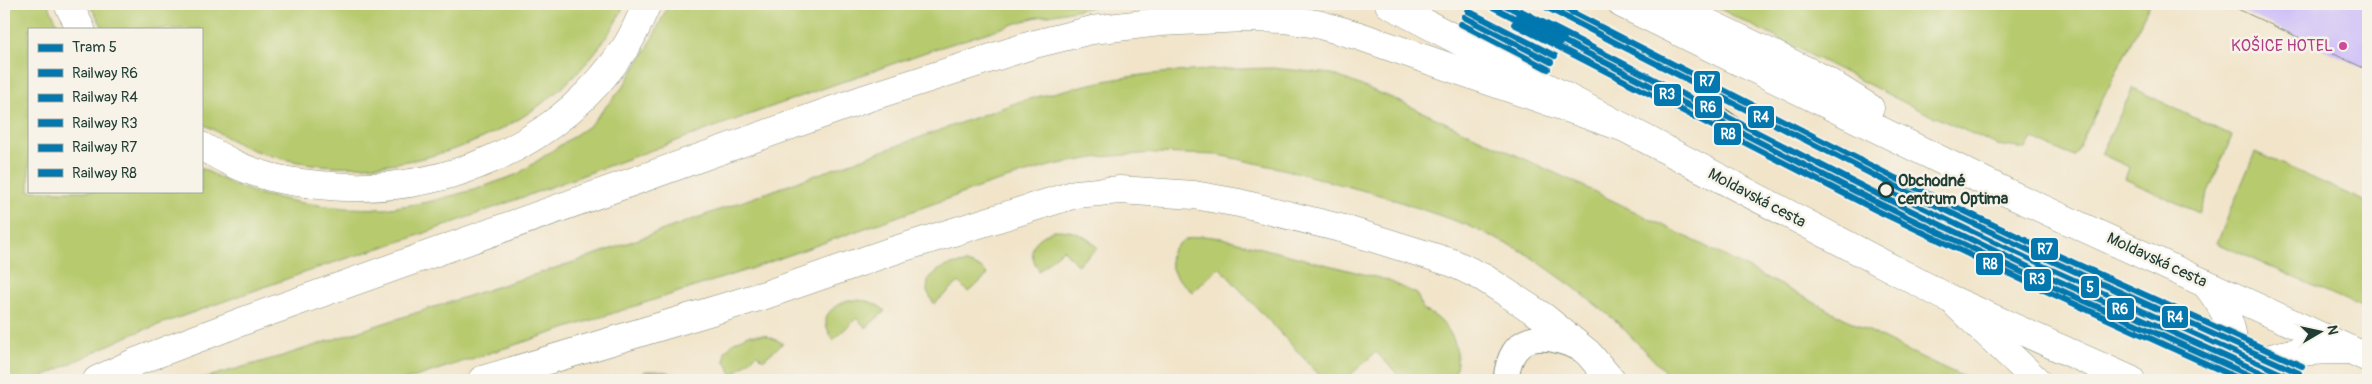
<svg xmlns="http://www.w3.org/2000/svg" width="2372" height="384" viewBox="0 0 2372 384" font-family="Pangolin,sans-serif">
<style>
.green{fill:#b7ca6e;stroke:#6b8451}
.building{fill:#c5b3fd}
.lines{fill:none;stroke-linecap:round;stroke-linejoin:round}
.service-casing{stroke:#88907e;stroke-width:27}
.minor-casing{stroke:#88907e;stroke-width:29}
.tertiary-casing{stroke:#88907e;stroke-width:29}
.trunk-casing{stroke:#88907e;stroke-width:29}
.service{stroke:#fff;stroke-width:25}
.minor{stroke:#fff;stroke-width:28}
.tertiary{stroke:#fff;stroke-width:28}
.trunk{stroke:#fff;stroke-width:28}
.tram{stroke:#1f3d34;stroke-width:1}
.rail-1-casing{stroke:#f7f3e8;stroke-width:10}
.rail-2-casing{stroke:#f7f3e8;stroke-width:10}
.rail-3-casing{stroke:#f7f3e8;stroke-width:10}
.rail-4-casing{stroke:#f7f3e8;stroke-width:10}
.rail-5-casing{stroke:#f7f3e8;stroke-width:10}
.rail-1{stroke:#0377ae;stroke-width:6}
.rail-2{stroke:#0377ae;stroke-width:6}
.rail-3{stroke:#0377ae;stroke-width:6}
.rail-4{stroke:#0377ae;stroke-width:6}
.rail-5{stroke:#0377ae;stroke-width:6}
.tram-1-casing{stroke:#f7f3e8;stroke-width:9}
.tram-1{stroke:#0377ae;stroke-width:5}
.hotel-dot{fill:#d1479c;stroke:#f7f3e8;stroke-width:2}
.stop-dot{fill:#f7f3e8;stroke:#1f3d34;stroke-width:2.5}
.labels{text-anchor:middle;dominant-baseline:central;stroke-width:5;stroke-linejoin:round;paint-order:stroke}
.hotel-label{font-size:16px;fill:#b23c85;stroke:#f7f3e8;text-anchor:end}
.stop-label{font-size:16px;font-weight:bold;fill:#1f3d34;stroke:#f7f3e8;text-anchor:start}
.street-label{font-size:16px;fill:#1f3d34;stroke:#f7f3e8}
.line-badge{stroke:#f7f3e8;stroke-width:2}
.badge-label{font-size:14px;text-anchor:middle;font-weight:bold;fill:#fff}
</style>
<rect width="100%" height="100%" fill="#f7f3e8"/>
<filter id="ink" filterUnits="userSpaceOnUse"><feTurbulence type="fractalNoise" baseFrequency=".02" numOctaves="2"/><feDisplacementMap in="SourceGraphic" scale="10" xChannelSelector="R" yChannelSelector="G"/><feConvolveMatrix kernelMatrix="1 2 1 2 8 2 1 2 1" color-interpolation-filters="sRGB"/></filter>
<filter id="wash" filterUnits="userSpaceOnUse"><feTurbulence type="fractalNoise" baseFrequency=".0096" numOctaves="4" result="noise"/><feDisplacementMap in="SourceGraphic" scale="20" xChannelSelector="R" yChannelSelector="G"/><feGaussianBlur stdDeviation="1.12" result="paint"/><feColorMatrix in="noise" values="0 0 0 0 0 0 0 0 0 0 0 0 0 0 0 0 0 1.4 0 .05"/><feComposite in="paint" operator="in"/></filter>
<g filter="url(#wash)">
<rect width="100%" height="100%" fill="#f1e4c9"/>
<path class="green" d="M4,4h44l12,25h-31v162h172v-23l29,15 28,11 44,9 42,5 40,1 44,-7 49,-13 41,-15 72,-49 32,-37 26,-41 21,-43h439l-75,14 -107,34 -203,72 -312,114 -88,28 -193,69 -94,45h-32z
M89,4h536c-61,130 -232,193 -366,148 -20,-6 -39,-19 -58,-29v-94h-97z
M1710,4h440l-76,153 -42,-19 -6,11 -29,-4 -84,-38z
M1273,68l59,6 60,24 187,86 124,61 201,104 66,31h-297l-57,-59 -44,-35 -48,-34 -57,-27 -87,-30 -93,-25 -68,-15 -65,-2 -54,4 -47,8 -67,20 -236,84 -344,111h-209l85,-24 301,-97 438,-158c40,-10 80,-21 121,-26 44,-5 87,-6 131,-7z
M2133,88l99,48 -33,77 -74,-34 4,-12 -28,-13z
M2255,152l113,51v107l-151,-67z
M1054,230c20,0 30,4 44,18l-21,17 -14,-16 -24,22c-13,-23 -7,-30 15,-41z
M1203,236l19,2 165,42 30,14c2,4 3,11 6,15 3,3 10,5 13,8 20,16 26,39 17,62l-50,1 -27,-28 -31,28h-21l-105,-113 -27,25c-6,-6 -16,-13 -19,-21 -10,-24 10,-33 30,-35z
M967,263l14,5 7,7 -20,17 -9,-10 -25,22 -7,-13 1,-11c12,-14 22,-16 39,-17z
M848,300c16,0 25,0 37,11l-19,17 -9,-10 -24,22c-13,-22 -8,-29 15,-40z
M748,335h17l18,8 -20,17 -6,-6 -24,21 -8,-13v-11l9,-9z
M646,371c12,0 26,-1 35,9h-51z"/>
<g id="blocks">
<path class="building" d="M2227,4h141v66z"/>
</g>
</g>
<g filter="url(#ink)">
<use href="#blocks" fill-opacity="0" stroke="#88907e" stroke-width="1"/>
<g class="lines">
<defs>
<path id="service" d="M1506,380c4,-47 36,-49 73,-32"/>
<path id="minor" d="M2205,283c26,33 35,55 24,97
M1957,305l79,75
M482,380l283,-85 130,-45 181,-56 44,-4 74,5 45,8 105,26 109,34 31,15 61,40 43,35 23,27
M2227,380c41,-29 75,-30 123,-30"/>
<path id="tertiary" d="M1389,4l561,295 181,81
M1622,4l386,189 360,165
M1669,4l153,74 48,30"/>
<path id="trunk" d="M68,4l13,25
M201,146c21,12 42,24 66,30 16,5 35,7 52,9 120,13 237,-36 306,-137 9,-13 15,-30 22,-44
M97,380l41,-19 108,-41 621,-222 168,-54 57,-14 68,-8 84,-4 40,1 33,5 42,12 266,92"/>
</defs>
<use href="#service" class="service-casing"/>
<use href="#minor" class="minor-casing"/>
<use href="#tertiary" class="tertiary-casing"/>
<use href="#trunk" class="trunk-casing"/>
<use href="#service" class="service"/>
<use href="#minor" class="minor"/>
<use href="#tertiary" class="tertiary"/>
<use href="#trunk" class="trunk"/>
<path class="tram" d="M1726,109c38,25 70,57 108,82"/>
<defs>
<path id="rail-1" d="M1468,11l87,45
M1521,11l362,186 156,75 239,108"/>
<path id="rail-2" d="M1487,4l74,38
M1540,4l349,179 156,75 254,115"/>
<path id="rail-3" d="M1464,17l87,45
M1517,17l363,187 156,75 224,101"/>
<path id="rail-4" d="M1503,4l62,32
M1556,4l337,173 155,74 254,115"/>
<path id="rail-5" d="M1461,24l87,45
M1514,24l362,186 157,75 209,95"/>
</defs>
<use href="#rail-1" class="rail-1-casing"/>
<use href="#rail-2" class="rail-2-casing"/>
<use href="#rail-3" class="rail-3-casing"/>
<use href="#rail-4" class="rail-4-casing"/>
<use href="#rail-5" class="rail-5-casing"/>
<use href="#rail-1" class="rail-1"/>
<use href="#rail-2" class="rail-2"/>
<use href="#rail-3" class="rail-3"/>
<use href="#rail-4" class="rail-4"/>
<use href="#rail-5" class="rail-5"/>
<defs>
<path id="tram-1" d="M1886,190l156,75 254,115"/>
</defs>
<use href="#tram-1" class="tram-1-casing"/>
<use href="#tram-1" class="tram-1"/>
</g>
</g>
<circle class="hotel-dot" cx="2343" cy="46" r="5"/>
<circle class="stop-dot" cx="1886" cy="190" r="7"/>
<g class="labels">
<g class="hotel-label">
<text x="2333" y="46">KOŠICE HOTEL</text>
</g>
<g class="stop-label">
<text x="1898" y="181">Obchodné<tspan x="1898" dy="18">centrum Optima</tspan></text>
</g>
<g class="street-label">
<text transform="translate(1757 198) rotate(28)">Moldavská cesta</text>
<text transform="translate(2157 260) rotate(25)">Moldavská cesta</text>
</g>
</g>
<g class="line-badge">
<rect x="1693" y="70" width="28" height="24" rx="5" fill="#0377ae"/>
<rect x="1653" y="83" width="29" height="24" rx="5" fill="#0377ae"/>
<rect x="1694" y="95" width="29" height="24" rx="5" fill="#0377ae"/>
<rect x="1747" y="105" width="28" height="24" rx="5" fill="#0377ae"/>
<rect x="1713" y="122" width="29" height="24" rx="5" fill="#0377ae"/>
<rect x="2030" y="237" width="29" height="24" rx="5" fill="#0377ae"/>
<rect x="1975" y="252" width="29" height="24" rx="5" fill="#0377ae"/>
<rect x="2023" y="268" width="29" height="24" rx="5" fill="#0377ae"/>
<rect x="2080" y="275" width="20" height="24" rx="5" fill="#0377ae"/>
<rect x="2106" y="297" width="29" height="24" rx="5" fill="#0377ae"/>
<rect x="2161" y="305" width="28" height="24" rx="5" fill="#0377ae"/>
</g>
<g class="badge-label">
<text x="1707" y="86">R7</text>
<text x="1667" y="99">R3</text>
<text x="1708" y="112">R6</text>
<text x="1761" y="122">R4</text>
<text x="1728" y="139">R8</text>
<text x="2045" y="254">R7</text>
<text x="1990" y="269">R8</text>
<text x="2037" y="284">R3</text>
<text x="2090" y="292">5</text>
<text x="2120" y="314">R6</text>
<text x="2175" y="322">R4</text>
</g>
<rect width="2372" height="384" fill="none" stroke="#f7f3e8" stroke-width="20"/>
<rect x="28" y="28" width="175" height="165" fill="#f7f3e8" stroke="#a1aaa0"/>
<rect x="38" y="44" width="25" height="8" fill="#0377ae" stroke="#a1aaa0"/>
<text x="72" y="52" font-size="15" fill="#1f3d34">Tram 5</text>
<rect x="38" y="69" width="25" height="8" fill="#0377ae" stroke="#a1aaa0"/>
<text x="72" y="78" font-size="15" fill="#1f3d34">Railway R6</text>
<rect x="38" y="94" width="25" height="8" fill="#0377ae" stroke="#a1aaa0"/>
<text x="72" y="102" font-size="15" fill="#1f3d34">Railway R4</text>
<rect x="38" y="119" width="25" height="8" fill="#0377ae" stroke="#a1aaa0"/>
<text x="72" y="128" font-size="15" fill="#1f3d34">Railway R3</text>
<rect x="38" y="144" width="25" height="8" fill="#0377ae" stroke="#a1aaa0"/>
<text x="72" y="152" font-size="15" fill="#1f3d34">Railway R7</text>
<rect x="38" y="169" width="25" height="8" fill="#0377ae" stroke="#a1aaa0"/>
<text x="72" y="178" font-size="15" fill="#1f3d34">Railway R8</text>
<g transform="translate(2320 332) rotate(81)" stroke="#f7f3e8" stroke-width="4" paint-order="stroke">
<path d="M0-4L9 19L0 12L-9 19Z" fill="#1f3d34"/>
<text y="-8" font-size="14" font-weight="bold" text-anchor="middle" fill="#1f3d34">N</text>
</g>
</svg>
